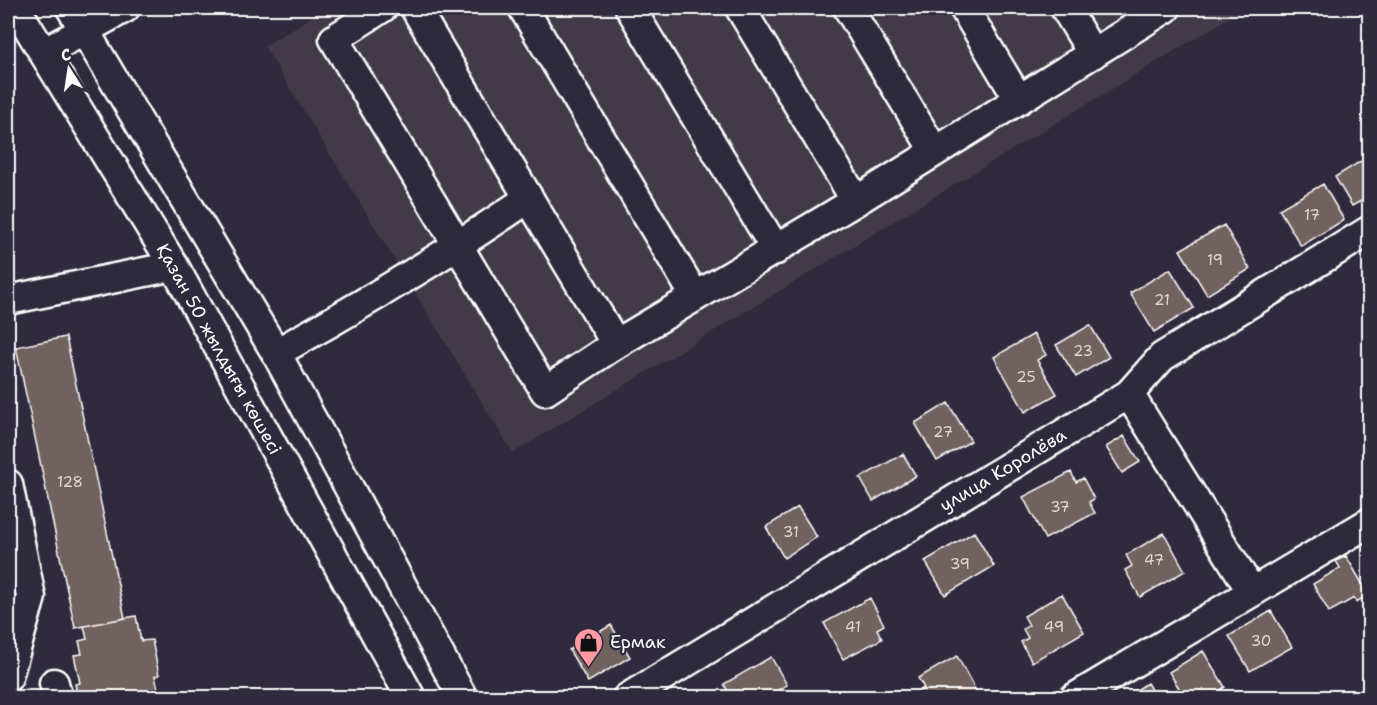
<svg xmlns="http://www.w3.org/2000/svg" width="1377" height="705" viewBox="0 0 1377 705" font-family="'Shantell Sans',sans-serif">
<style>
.built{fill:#433b47}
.building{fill:#72625f;stroke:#fff;stroke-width:1.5}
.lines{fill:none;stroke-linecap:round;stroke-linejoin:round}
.minor-casing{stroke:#fff;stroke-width:33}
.minor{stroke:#2f2a3d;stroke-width:28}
.labels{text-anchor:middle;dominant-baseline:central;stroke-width:4.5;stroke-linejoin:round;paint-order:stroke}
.number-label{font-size:15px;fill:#dcd8d7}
.street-label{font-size:18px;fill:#fff;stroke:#2f2a3d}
.poi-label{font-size:18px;fill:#fff;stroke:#2f2a3d;text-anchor:start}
</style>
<rect width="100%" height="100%" fill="#2f2a3d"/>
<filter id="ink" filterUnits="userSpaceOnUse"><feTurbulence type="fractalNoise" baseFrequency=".0167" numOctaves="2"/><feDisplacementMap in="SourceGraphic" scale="12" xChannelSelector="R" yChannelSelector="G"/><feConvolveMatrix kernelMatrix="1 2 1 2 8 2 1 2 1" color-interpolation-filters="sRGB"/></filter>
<g filter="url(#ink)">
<path class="built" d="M327,8h918l-732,445 -249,-407z"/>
<path class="building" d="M1369,156l1,40 -18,10 -17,-29z
M1323,184l21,36 -43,26 -22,-37z
M1224,225l26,44 -43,26 -27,-45z
M1170,269l24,39 -40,24 -24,-39z
M1090,325l19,32 -33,20 -20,-32z
M1034,334l12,21 -9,5 20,34 -32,18 -31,-55z
M66,337l59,281 -50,10 -59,-281z
M948,403l23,38 -34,20 -22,-38z
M1124,436l16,26 -18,11 -16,-26z
M903,454l13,22 -43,25 -13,-23z
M1071,472l5,10 7,-4 11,21 -5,3 6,11 -50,26 -22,-42z
M798,507l19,30 -33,21 -18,-31z
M974,532l20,34 -49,29 -20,-34z
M1164,533l21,38 -45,26 -15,-27 7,-4 -6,-11z
M1346,556l23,39 -13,7 -2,-4 -25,14 -16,-28 27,-16 -4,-7z
M1062,594l22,38 -52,30 -11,-20 7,-4 -5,-9 6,-4 -5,-9z
M870,598l14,27 -7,4 5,10 -39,20 -19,-36z
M1271,611l21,36 -42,24 -21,-35z
M136,616l5,25 11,-1 7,35 -4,1 5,21 4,1h-86l-3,-14 5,-1 -6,-28 8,-1 -3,-13 8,-2 -3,-13z
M611,625l19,32 -42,25 -19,-32z
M1203,651l22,36 -17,11h-23l-16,-26z
M957,656l20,37 -8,5h-49l-3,-6 7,-4 -6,-10z
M771,657l16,28 -9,5 3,6 -49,2 -8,-14z
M1147,683l9,15h-32z"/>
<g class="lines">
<defs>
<path id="minor" d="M16,8l158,258 237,432
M71,8l205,345 187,345
M382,8l-48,31 211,352 71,-47 240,-143 310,-193
M415,8l201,336
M523,8l172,288
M630,8l146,242
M740,8l116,193
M848,8l87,144
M964,8l55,92
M1065,8l28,46
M45,52l80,-44
M8,300l166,-34
M276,353c87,-48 171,-99 253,-155
M1129,394l123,198
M8,484l23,113 -23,80
M54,683l4,15
M627,698l502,-304 33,-37 208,-127
M1074,698l296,-176"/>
</defs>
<use href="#minor" class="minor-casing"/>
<use href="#minor" class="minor"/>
</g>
</g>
<defs>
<symbol id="shop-pin" viewBox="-11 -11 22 30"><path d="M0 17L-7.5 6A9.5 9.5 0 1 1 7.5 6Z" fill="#ff9aa2" stroke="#2f2a3d"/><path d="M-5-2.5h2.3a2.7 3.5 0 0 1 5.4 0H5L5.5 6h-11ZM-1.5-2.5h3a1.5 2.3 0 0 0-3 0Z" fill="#111"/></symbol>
</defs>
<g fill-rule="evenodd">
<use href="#shop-pin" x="572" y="626" width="33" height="45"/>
</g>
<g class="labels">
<g class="number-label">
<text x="1312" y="215">17</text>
<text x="1215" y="260">19</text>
<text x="1162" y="300">21</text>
<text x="1083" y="351">23</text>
<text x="1026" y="377">25</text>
<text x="943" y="432">27</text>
<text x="70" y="482">128</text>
<text x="1060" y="507">37</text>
<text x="791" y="532">31</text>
<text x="1154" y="560">47</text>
<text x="960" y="564">39</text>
<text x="853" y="627">41</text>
<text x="1054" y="627">49</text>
<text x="1261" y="641">30</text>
</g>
<g class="street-label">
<text transform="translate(219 349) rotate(61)">Қазан 50 жылдығы көшесі</text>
<text transform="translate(1003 470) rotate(-31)">улица Королёва</text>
</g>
<g class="poi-label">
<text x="610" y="642">Ермак</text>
</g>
</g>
<rect width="1377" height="705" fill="none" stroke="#2f2a3d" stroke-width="30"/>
<rect x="15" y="15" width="1347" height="675" fill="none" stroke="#fff" stroke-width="2" filter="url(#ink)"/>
<g transform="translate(69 69) rotate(348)" stroke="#2f2a3d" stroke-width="4.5" paint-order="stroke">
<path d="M0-4.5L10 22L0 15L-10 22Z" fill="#ffffff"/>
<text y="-9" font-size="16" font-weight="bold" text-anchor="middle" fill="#ffffff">С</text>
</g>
</svg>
